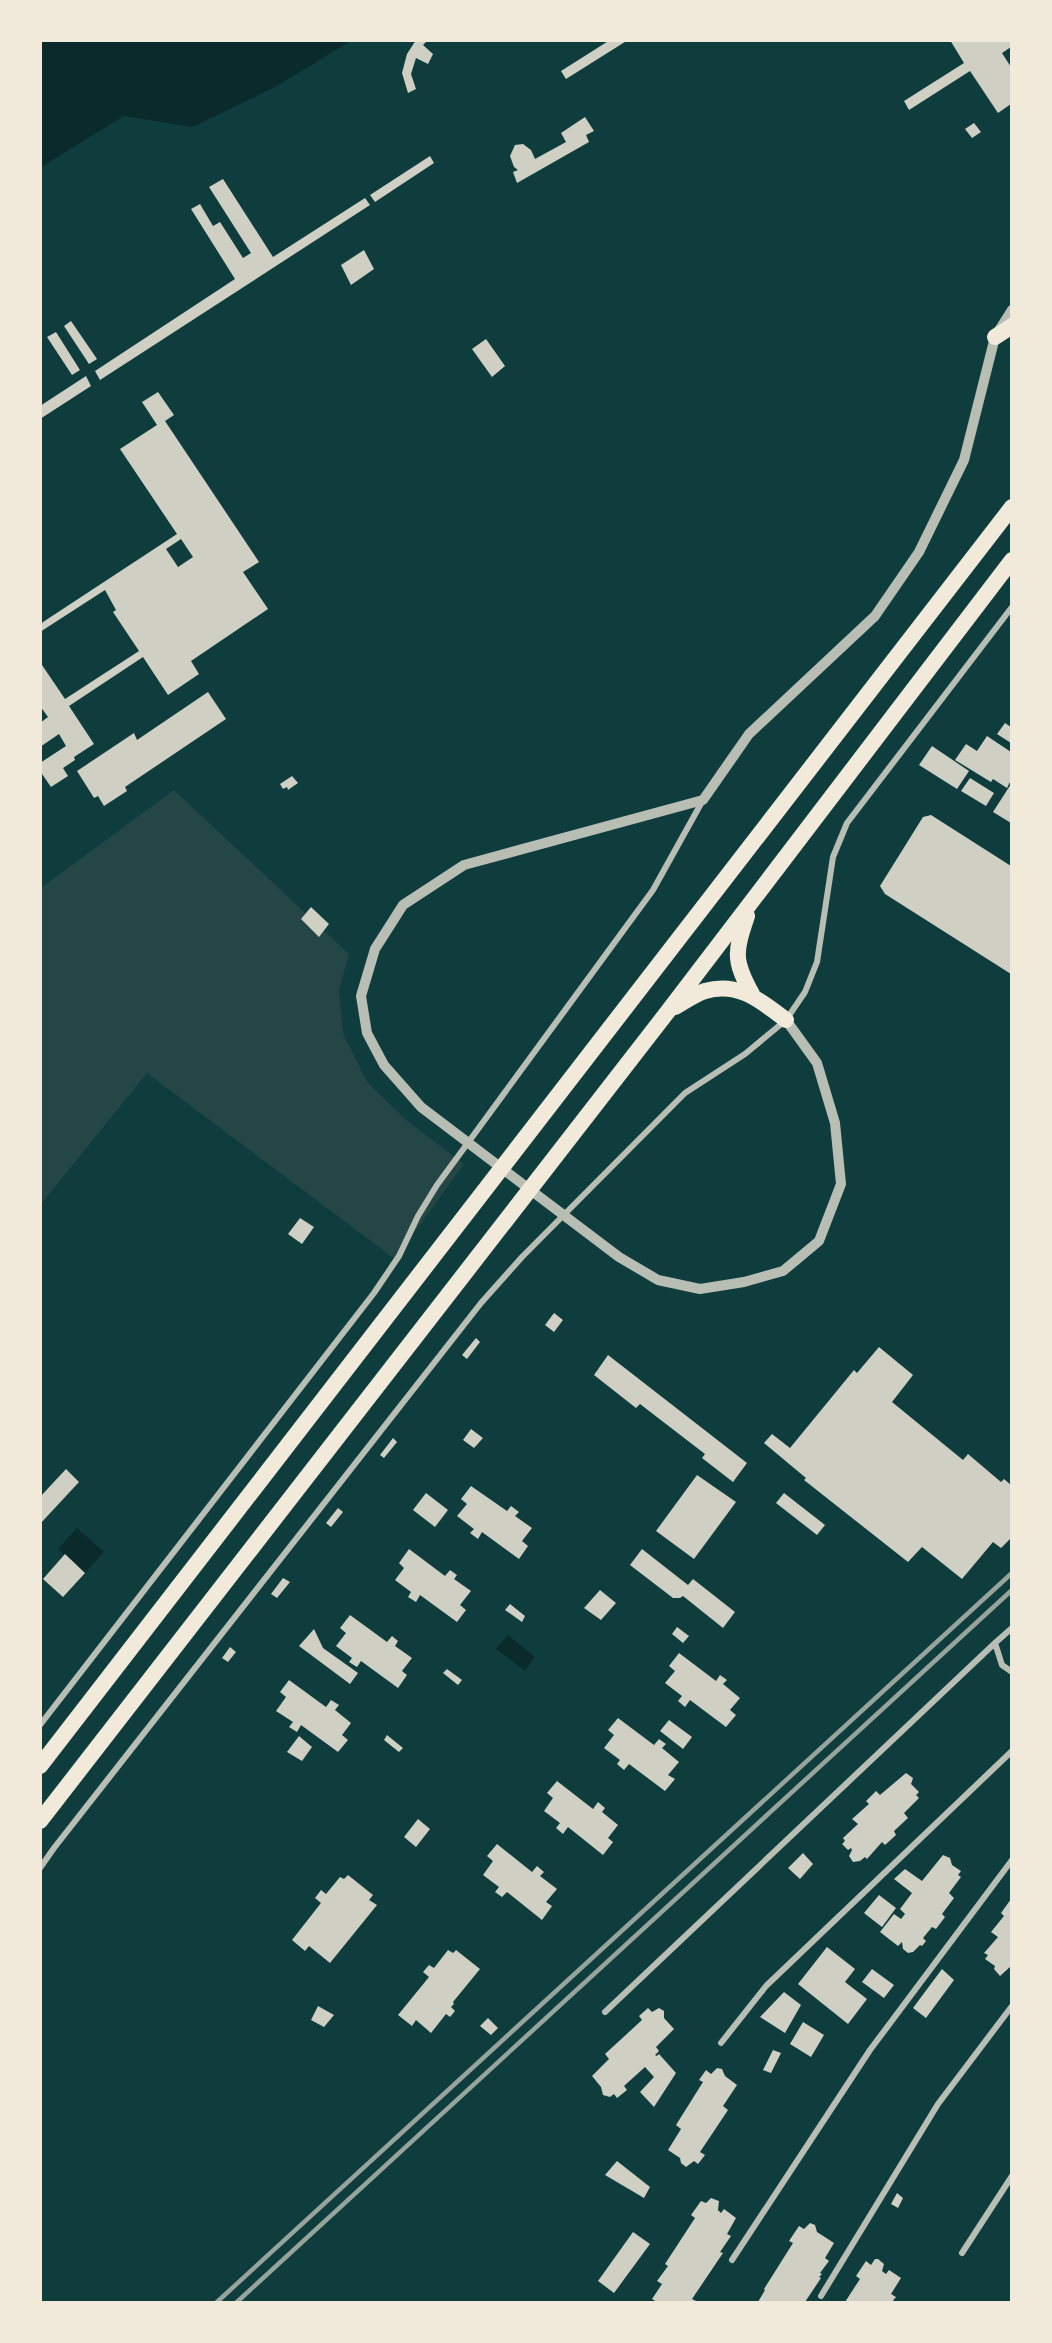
<svg xmlns="http://www.w3.org/2000/svg" width="1052" height="2343" viewBox="0 0 1052 2343" font-family="'Golos Text',sans-serif">
<style>
.green{fill:#244646}
.water{fill:#0a2a2b}
.building{fill:#cfcfc3;fill-rule:evenodd}
.lines{fill:none;stroke-linecap:round;stroke-linejoin:round}
.minor{stroke:#b8beb3;stroke-width:6}
.tertiary{stroke:#b8beb3;stroke-width:10}
.trunk{stroke:#f1e9da;stroke-width:16}
.rail{stroke:#97a49c;stroke-width:4.5}
</style>
<rect width="100%" height="100%" fill="#0f3d3e"/>
<path class="green" d="M174,790l175,164 -10,36 4,43 24,49 39,38 58,44 -69,95 -248,-186 -106,131v-316z"/>
<path class="water" d="M41,40h310v1l-76,46 -82,40 -69,-11 -83,51z
M77,1528l27,24 -19,21 -27,-24z
M508,1635l27,22 -10,14 -29,-22z"/>
<path class="building" d="M416,40h12l-5,5 10,9 -5,10 -12,-6 -5,16 5,15 -8,4 -6,-20 5,-19z
M610,40h18l-62,39 -5,-8z
M950,40h61v7l-9,6 9,14v37l-13,9 -28,-42 -61,39 -5,-9 60,-38z
M585,117l9,14 -8,4 3,7 -72,41 -4,-11 5,-2 -4,-3 -4,-11 5,-11 8,-1 8,6 4,9 31,-17 -5,-9z
M974,123l7,9 -9,6 -7,-9z
M430,156l4,7 -59,39 -5,-7z
M223,179l50,78 92,-59 5,7 -270,175 -5,-9 140,-92 -44,-70 9,-5 13,22 7,-4 23,36 8,-5 -42,-66z
M364,250l10,19 -23,16 -10,-20z
M71,321l26,38 -8,5 -25,-38z
M56,332l24,38 -8,5 -25,-38z
M486,339l19,27 -13,11 -20,-28z
M86,376l5,10 -51,33v-13z
M158,392l16,23 -9,6 94,141 -16,10 25,37 -77,52 8,13 -31,21 -25,-38 -74,49 25,38 -20,13 1,3 -12,8 5,8 -17,11 -11,-16v-8l26,-17 -7,-12 -19,13v-24l8,-6 -8,-11v-44l25,37 74,-48 -26,-39 3,-2 -11,-20 -65,42v-8l137,-90 -57,-85 37,-24 -15,-23zM181,539l12,18 -15,10 -12,-18z
M208,692l18,27 -101,68 2,4 -23,15 -6,-10 -4,2 -17,-27 57,-38 3,7z
M1005,723l6,4v16l-14,-9z
M987,736l24,16v28l-4,8 -14,-9 -2,3 -36,-22 11,-16 11,7z
M932,746l37,25 -12,18 -38,-24z
M292,776l6,7 -10,7 -1,-3 -4,2 -3,-5z
M970,778l24,15 -8,13 -25,-15z
M1011,784v39l-18,-11z
M931,815l80,51v108l-126,-80 -5,-8 43,-69z
M311,907l18,17 -10,13 -18,-18z
M300,1218l14,9 -12,17 -14,-10z
M554,1313l9,7 -9,12 -9,-7z
M476,1338l4,4 -13,17 -5,-4z
M879,1347l34,28 -21,27 71,58 5,-6 33,28 3,-3 7,6v53l-10,10 -8,-6 -31,37 -40,-32 -14,15 -104,-82 2,-2 -42,-35 8,-9 18,14 64,-78 3,3z
M608,1355l139,108 -14,19 -31,-24 3,-4 -65,-50 -4,4 -42,-33z
M471,1429l12,9 -9,10 -11,-8z
M393,1438l4,4 -13,16 -4,-3z
M66,1469l13,13 -39,42v-27z
M697,1475l39,27 -42,57 -38,-28z
M471,1486l36,25 4,-5 8,6 -4,4 17,12 -10,13 6,5 -9,13 -37,-27 -4,7 -8,-6 4,-4 -17,-13 10,-12 -6,-5z
M426,1493l22,17 -13,17 -22,-17z
M784,1493l41,32 -8,10 -41,-32z
M338,1508l5,4 -12,15 -5,-4z
M409,1549l36,27 5,-6 7,5 -3,4 17,12 -11,14 6,5 -9,12 -37,-27 -4,7 -8,-5 3,-5 -16,-12 9,-12 -5,-5z
M642,1549l46,36 5,-6 42,33 -12,16 -40,-32 -3,2h-7l-43,-33z
M65,1554l20,19 -22,24 -20,-18z
M283,1578l7,4 -13,16 -6,-4z
M600,1590l16,13 -15,17 -17,-12z
M510,1604l15,12 -3,6 -17,-12z
M350,1615l37,27 5,-6 6,5 -3,5 17,12 -10,13 5,4 -9,13 -37,-27 -4,6 -8,-5 3,-4 -16,-12 10,-13 -6,-5z
M677,1627l12,9 -6,7 -11,-9z
M314,1629l9,19 35,25 -8,11 -51,-38z
M230,1647l6,5 -8,10 -6,-4z
M679,1653l37,28 4,-6 7,5 -4,4 17,14 -10,12 6,5 -10,12 -36,-27 -5,7 -7,-6 4,-5 -17,-13 10,-12 -6,-5z
M447,1669l15,11 -4,5 -15,-12z
M289,1680l37,27 5,-7 8,5 -4,5 16,13 -9,12 6,5 -10,12 -37,-27 -4,7 -8,-5 4,-5 -17,-11 10,-14 -6,-5z
M618,1718l36,27 5,-6 7,5 -4,4 17,14 -11,13 7,4 -10,12 -36,-27 -5,6 -7,-6 3,-4 -16,-12 10,-13 -6,-5z
M669,1720l23,17 -9,12 -23,-18z
M387,1735l16,13 -4,4 -15,-12z
M299,1736l13,11 -10,14 -15,-9z
M906,1773l7,5 -2,6 8,8 -3,3 3,3 -15,15 4,5 -14,13 2,4 -11,10 -3,-3 -15,17 -2,-2 -5,4 -7,1 -4,-6 3,-6 -1,-2 -3,2 -6,-6 3,-3 -2,-3 15,-14 -6,-5 17,-15 -3,-3 10,-10 4,4z
M557,1781l36,28 5,-7 7,6 -3,4 16,13 -10,13 5,4 -10,13 -35,-28 -5,7 -7,-6 4,-5 -16,-12 9,-13 -6,-5z
M418,1819l12,10 -14,18 -12,-10z
M497,1844l35,28 5,-6 7,6 -4,4 17,13 -11,13 6,4 -10,14 -35,-28 -5,5 -7,-5 4,-5 -16,-12 10,-14 -6,-5z
M803,1853l10,11 -13,15 -12,-11z
M943,1855l7,3 2,7 9,6 -3,4 3,2 -12,16 5,5 -12,16 3,3 -9,12 -4,-2 -9,11 3,3 -4,5 -2,-1 -7,7 -5,1 -5,-4 -1,-7 -4,4 -18,-14 14,-18 7,5 4,-5 -5,-5 12,-16 -18,-14 11,-10 17,12z
M348,1875l25,20 -4,5 8,5 -47,58 -21,-17 -4,5 -13,-11 29,-37 -6,-5 6,-8 5,4 14,-17 4,2z
M879,1895l17,13 -14,19 -18,-14z
M1011,1899v69l-1,-1 -10,9 -6,-7 1,-3 -10,-7 3,-4 -4,-2 14,-16 -7,-5 13,-16 -3,-3z
M827,1947l28,22 -10,13 22,17 -19,25 -50,-40z
M448,1950l5,3 3,-3 24,19 -27,33 1,2 -3,3 4,4 -5,6 -4,-3 -15,19 -15,-13 -4,6 -14,-11 31,-38 -6,-5 6,-7 5,3z
M872,1969l22,16 -10,13 -22,-16z
M942,1969l12,11 -28,38 -13,-10z
M784,1992l17,13 -16,28 -25,-16z
M318,2006l16,9 -10,12 -13,-7z
M648,2008l4,4 7,-4 5,3v7l10,11 -18,18 3,4 -4,4 2,1 2,-2 17,19 -22,34 -14,-15 14,-15 -9,-10 -21,19 3,4 -10,8 -3,-4 -4,3 -7,-2 -2,-8 -9,-11 17,-17 -4,-5 37,-34 -3,-4z
M488,2018l10,10 -7,7 -11,-9z
M803,2022l21,13 -13,22 -21,-13z
M773,2050l8,3 -10,20 -8,-3z
M717,2068l5,1 3,7 12,9 -14,21 5,4 -28,42 5,3 -7,9 -4,-3 -8,6 -5,-4 -1,-5 -12,-8 13,-21 -5,-4 27,-43 -4,-2 7,-10 5,4z
M617,2161l33,26 -6,11 -39,-23z
M897,2193l6,5 -5,10 -7,-4z
M711,2198l8,3 -1,9 3,3 3,-4 12,9 -9,16 4,2 -11,16 3,1 -31,46 6,3h-41l-5,-3 10,-15 -5,-3 11,-15 -3,-2 30,-46 -4,-3 10,-14 5,2z
M810,2223l5,2 2,7 17,11 -9,15 4,3 -9,12 2,1 -3,3 2,1 -16,24h-47l7,-12 -1,-1 29,-46 -4,-2 10,-15 5,3z
M633,2232l17,12 -36,49 -16,-12z
M875,2259h3l6,5 -2,7 4,3 3,-4 12,8 -10,16 5,3 -4,5h-47l15,-23 -4,-3 10,-15 5,4z"/>
<g class="lines">
<path class="minor" d="M1012,1628l-17,15 7,22 10,7
M40,1725l334,-432 25,-37 19,-40 19,-31 216,-295 50,-90
M40,1868l14,-20 427,-545 41,-46 163,-164 60,-39 41,-34 19,-28 12,-30 16,-105 14,-34 165,-216
M605,2012l390,-369
M721,2043l45,-57 246,-235
M962,2253l50,-77
M732,2260l138,-210 142,-190
M821,2296l117,-192 74,-98"/>
<path class="tertiary" d="M786,1020l31,43 18,60 6,61 -22,57 -36,30 -39,11 -44,7 -42,-9 -39,-23 -198,-150 -37,-42 -17,-32 -6,-37 14,-47 28,-44 61,-40 239,-65 46,-66 126,-118 44,-64 45,-92 31,-123 17,-27"/>
<path class="trunk" d="M995,337l17,-11
M747,916c-12,36 -14,44 5,78
M675,1007c9,-5 20,-13 30,-16 33,-10 56,10 81,29
M40,1766l972,-1259
M40,1821l629,-811 343,-450"/>
<path class="rail" d="M217,2302l795,-729
M237,2302l775,-712"/>
</g>
<rect width="1052" height="2343" fill="none" stroke="#f1e9da" stroke-width="84"/>
</svg>
